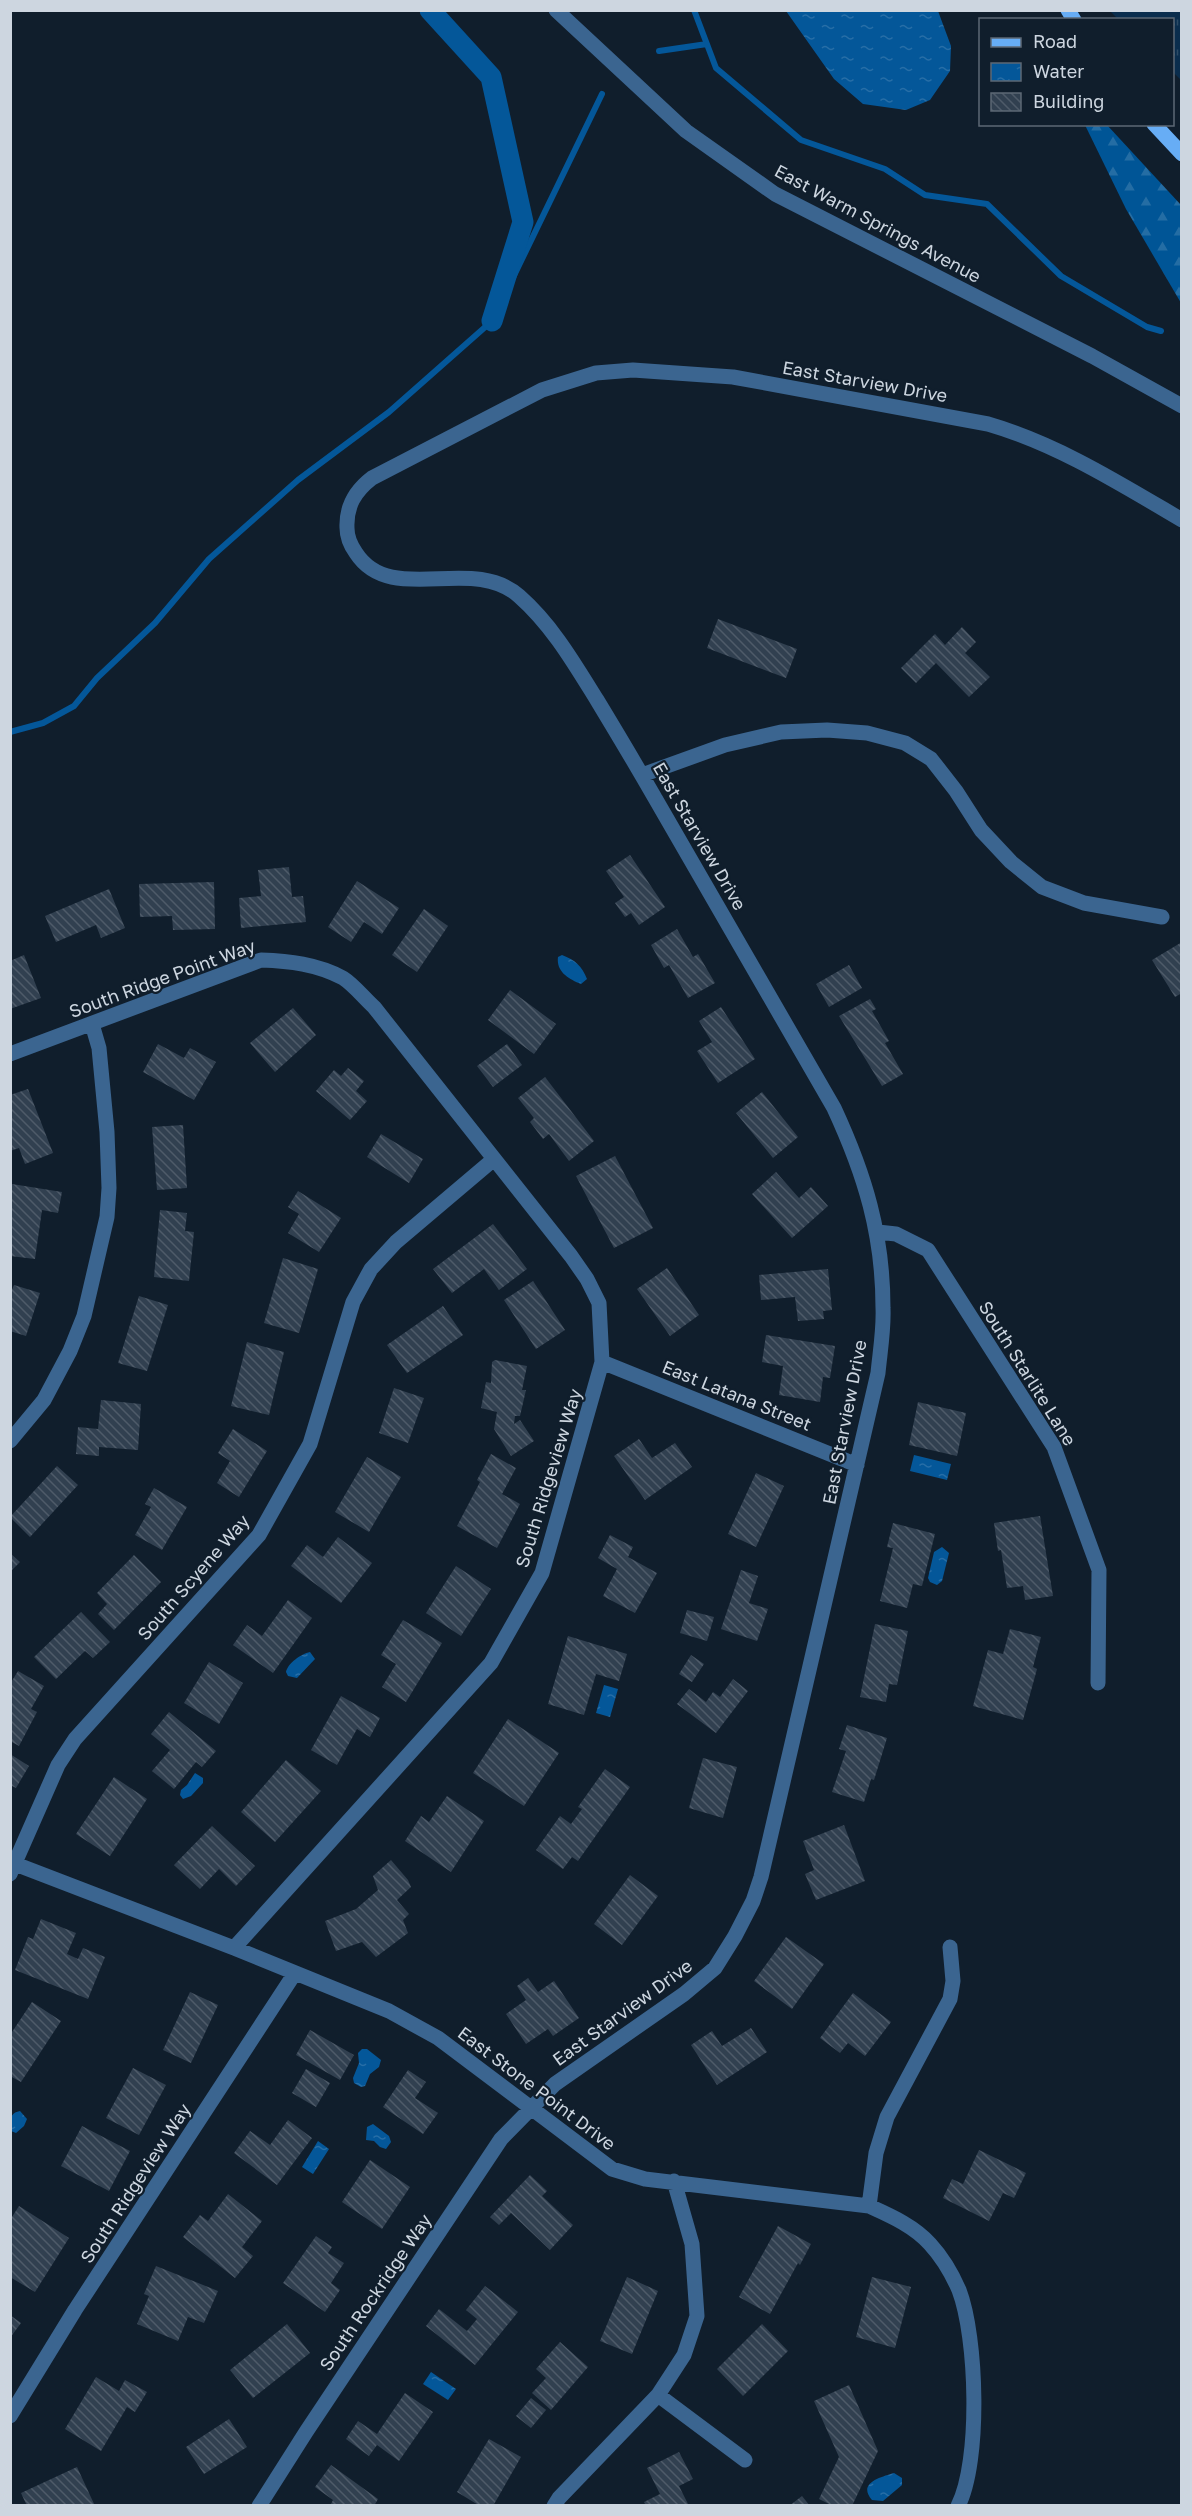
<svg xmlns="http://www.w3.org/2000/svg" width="1192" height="2516" viewBox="0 0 1192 2516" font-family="'Golos Text',sans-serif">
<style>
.forest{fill:url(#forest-firs)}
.park{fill:url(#park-tufts)}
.water{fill:url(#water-ripples)}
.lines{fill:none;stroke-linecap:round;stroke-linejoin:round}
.stream{stroke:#045799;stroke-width:6}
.canal{stroke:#045799;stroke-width:21}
.building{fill:url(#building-back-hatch)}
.minor{stroke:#3b6590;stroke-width:15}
.major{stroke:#67adf5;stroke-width:15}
.labels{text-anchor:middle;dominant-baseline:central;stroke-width:4.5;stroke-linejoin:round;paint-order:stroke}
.street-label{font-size:18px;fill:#cdd6e0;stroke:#101e2c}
</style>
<defs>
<pattern id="forest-firs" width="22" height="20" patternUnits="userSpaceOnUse" patternTransform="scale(1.5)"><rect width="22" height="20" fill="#005596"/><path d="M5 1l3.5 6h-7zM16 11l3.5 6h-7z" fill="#246da4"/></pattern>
<pattern id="park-tufts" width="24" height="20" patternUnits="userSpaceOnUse" patternTransform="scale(1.5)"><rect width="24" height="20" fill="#0a2d4d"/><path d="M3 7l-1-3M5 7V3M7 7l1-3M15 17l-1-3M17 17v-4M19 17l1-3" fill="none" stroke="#2c4b66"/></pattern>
<pattern id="water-ripples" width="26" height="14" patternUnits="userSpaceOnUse" patternTransform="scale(1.5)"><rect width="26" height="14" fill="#045799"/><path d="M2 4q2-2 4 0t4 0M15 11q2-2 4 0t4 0" fill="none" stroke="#276ea7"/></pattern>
<pattern id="building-back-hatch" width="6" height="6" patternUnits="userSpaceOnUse" patternTransform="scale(1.5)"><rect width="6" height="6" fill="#314050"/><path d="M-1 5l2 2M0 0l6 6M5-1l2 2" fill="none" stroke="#4e5b69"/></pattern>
</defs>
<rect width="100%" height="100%" fill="#101e2c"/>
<path class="forest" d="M1085,125h22l74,80v98l-55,-94z"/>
<path class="park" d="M1110,11h71v69l-8,-8 -1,-52 -54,-1z"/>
<path class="water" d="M786,11h152l13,35 -1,25 -20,29 -24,10 -43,-6 -29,-25z
M562,955c13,5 20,11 25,24l-6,5c-12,-5 -25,-12 -23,-27z
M914,1455l37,9 -4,16 -37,-9z
M942,1547l7,6 -7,28 -5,4 -7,-3 -2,-4 6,-26z
M310,1652l5,7 -18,19 -9,-2 -2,-4c2,-9 15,-18 24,-20z
M604,1685l14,4 -8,28 -14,-4z
M195,1773l8,5v5l-12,13 -8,3 -3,-4 1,-5 6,-5z
M362,2049h5l14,11 -2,7 -9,7 -5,12 -4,1 -7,-4 -1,-5 6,-15 -1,-10z
M20,2111l7,8 -3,7 -8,7 -5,-2c-1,-10 -2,-18 9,-20z
M373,2124l16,12 2,6 -5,7 -6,-2 -6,-6 -8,-1 1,-13z
M318,2141l11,8 -16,25 -11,-7z
M431,2372l25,17 -8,11 -25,-16z
M894,2473l8,5v7l-19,16 -11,-1c-15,-17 9,-23 22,-27z"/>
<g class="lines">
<path class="stream" d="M694,10l22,58 85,72 84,29 40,26 62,9 74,72 86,51 14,4
M659,51l48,-7
M10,732l33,-9 31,-17 23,-28 58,-55 54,-64 89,-79 91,-68 103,-91 110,-227"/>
<path class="canal" d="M430,10l61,67 32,145 -31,99"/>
</g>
<path class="building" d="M718,619l79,30 -11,29 -79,-30z
M962,627l14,15 -11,11 25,24 -21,20 -33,-34 -20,20 -15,-15 34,-34 10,11z
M630,855l35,52 -26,18 -8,-12 -6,4 -10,-14 9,-6 -18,-26z
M289,867l3,30 11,-1 3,26 -65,6 -2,-30 22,-2 -3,-26z
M357,881l42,27 -17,26 -18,-12 -13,20 -23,-15z
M214,882l1,47 -42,1 -1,-14 -32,1 -1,-33z
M109,889l16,39 -24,10 -5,-13 -40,17 -11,-26z
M424,909l24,17 -31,46 -25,-17z
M677,929l16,28 5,-3 17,29 -27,15 -19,-33 -5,3 -13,-23z
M1182,942v51l-7,4 -23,-37z
M24,955l17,43 -31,11v-48z
M849,965l13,23 -33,19 -13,-23z
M510,990l46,34 -22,30 -46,-34z
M870,999l6,10 -4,2 17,30 -4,2 18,31 -21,12 -43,-70z
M721,1007l34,52 -37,24 -21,-32 15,-9 -13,-21z
M293,1008l23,27 -41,37 -25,-29z
M158,1044l26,14 6,-10 26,14 -22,38 -51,-28z
M507,1044l15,21 -29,22 -16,-21z
M348,1068l16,13 -8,10 11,10 -17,19 -34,-29 18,-21 7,6z
M545,1077l49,64 -25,20 -20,-27 -6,5 -13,-17 4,-4 -16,-20z
M28,1089l25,64 -28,11 -6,-16 -9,3v-56z
M762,1092l36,45 -25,21 -37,-45z
M183,1125l4,63 -30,2 -5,-63z
M381,1134l42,25 -14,24 -42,-26z
M615,1156l38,72 -39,20 -38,-72z
M776,1172l23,26 12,-11 17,19 -36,32 -40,-44z
M12,1184l50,8 -4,21 -16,-3 -7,49 -25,-3z
M298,1191l43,27 -22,34 -31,-19 11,-19 -11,-7z
M160,1210l27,3 -2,18 9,1 -5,49 -35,-4z
M493,1224l34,45 -28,21 -15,-21 -32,24 -19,-24z
M283,1258l35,11 -19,64 -35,-10z
M667,1268l32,47 -29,21 -33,-47z
M828,1269l4,41 -9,1 1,8 -26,2 -3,-24 -34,3 -2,-25z
M533,1281l32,49 -29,19 -32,-49z
M14,1285l26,8 -14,43 -16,-5v-37z
M139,1296l29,9 -21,66 -29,-8z
M443,1306l20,29 -56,38 -20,-28z
M766,1335l69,11 -5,32 -7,-1 -3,25 -41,-7 4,-29 -21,-4z
M247,1342l37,10 -15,63 -38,-9z
M495,1360l32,6 -5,24h4l-6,26h-5l-1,8 6,-4 14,21 -23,15 -17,-27 3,-17 -16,-4 5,-26 5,1 1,-21z
M394,1388l30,10 -16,45 -29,-10z
M101,1400l40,4 -3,46 -39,-3v9l-23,-2 2,-27 20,2z
M918,1402l48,11 -9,43 -48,-11z
M233,1429l34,22 -28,46 -22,-14 13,-22 -12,-8z
M639,1439l13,19 23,-15 17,24 -47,33 -31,-44z
M491,1454l25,14 -14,26 18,10 -23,44 -40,-22 23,-44 -3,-2z
M367,1457l34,20 -32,55 -34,-20z
M57,1466l21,19 -48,52 -20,-20z
M756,1473l28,13 -28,61 -28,-13z
M154,1488l33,19 -25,43 -27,-15 16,-28 -6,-3z
M1040,1516l13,80 -28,4 -2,-14 -16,2 -6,-38 -3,1 -4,-28z
M893,1523l42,11 -13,52 -9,-2 -6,24 -27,-7 13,-53 -6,-1z
M610,1535l23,12 -5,10 29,16 -22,40 -32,-17 14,-27 -19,-11z
M338,1537l34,26 -31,40 -50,-37 16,-21 16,12z
M10,1553l10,9 -10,10z
M134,1555l27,27 -47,48 -16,-16 9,-10 -10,-11z
M456,1566l35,23 -30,47 -35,-23z
M741,1570l17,6 -9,27 19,6 -11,32 -36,-12z
M288,1600l24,18 -39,55 -40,-28 14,-20 15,11z
M687,1610l27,7 -7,24 -27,-8z
M81,1612l29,30 -17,16 -8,-7 -29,28 -22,-22z
M403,1620l39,23 -36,59 -24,-15 14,-23 -15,-9z
M875,1624l33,7 -11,54 -8,-1 -3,18 -26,-5z
M1010,1629l31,8 -8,30 4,2 -14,51 -50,-14 15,-56 15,4z
M568,1636l59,18 -8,27 -23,-7 -12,41 -36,-11z
M691,1655l13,9 -12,18 -13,-8z
M209,1662l34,21 -24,41 -35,-21z
M18,1671l26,15 -13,23 6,3 -18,34 -9,-5v-57z
M733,1679l15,12 -32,42 -39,-29 12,-15 17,13 7,-10 7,5z
M341,1696l39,22 -10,19 -13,-8 -20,36 -26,-15z
M169,1712l47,39 -14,16 -6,-5 -22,27 -22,-18 18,-21 -19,-16z
M508,1719l51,34 -35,53 -51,-33z
M847,1725l40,13 -13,42 -3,-1 -7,23 -32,-10 14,-41 -7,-2z
M10,1754l19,12 -13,22 -6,-3z
M703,1758l34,9 -14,51 -34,-10z
M286,1760l35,31 -46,51 -34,-30z
M605,1769l25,18 -52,74 -6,-4 -9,12 -27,-19 24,-34 11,8 11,-15 -4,-2z
M114,1777l33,22 -37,57 -34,-22z
M447,1796l37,25 -33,51 -46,-31 16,-25 8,6z
M844,1825l21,56 -49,19 -11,-26 9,-4 -11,-29z
M212,1826l43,40 -19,20 -17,-17 -19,20 -26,-24z
M391,1860l17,20 3,7 -14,13 12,14 -6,6 5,13 -32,24 -14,-15 -26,9 -11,-30 31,-12 22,-19 -5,-14z
M630,1875l28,21 -36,49 -28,-21z
M41,1919l35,14 -9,21 11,5 5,-11 22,9 -17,42 -73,-29 13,-33 5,2z
M786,1937l38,27 -32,45 -38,-28z
M528,1978l10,14 16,-11 25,37 -26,18 -5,-7 -22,15 -20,-30 20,-14 -9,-14z
M190,1992l28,13 -27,58 -28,-13z
M853,1993l38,29 -26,34 -17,-13 -8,10 -20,-15z
M32,2002l29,19 -40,61 -11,-6v-41z
M751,2028l16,24 -50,33 -26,-40 21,-14 10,15z
M310,2030l44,25 -14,25 -44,-25z
M133,2068l33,17 -27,50 -33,-17z
M306,2069l24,14 -14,24 -24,-14z
M408,2070l18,12 -11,16 23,15 -15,21 -40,-27z
M288,2120l24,18 -35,47 -43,-32 16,-22 20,14z
M82,2126l48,25 -21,40 -48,-25z
M979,2150l47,23 -12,25 -11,-5 -14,28 -46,-23 9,-19 11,5z
M370,2160l40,27 -28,42 -40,-27z
M530,2175l17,16 -5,5 31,29 -23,25 -39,-37 -12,12 -9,-8z
M228,2194l34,27 -20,26 11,9 -18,22 -52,-41 17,-22 8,6z
M19,2206l50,32 -34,54 -25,-15v-57z
M778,2226l33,18 -11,21 -2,-2 -28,51 -31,-17z
M316,2236l16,11 -4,6 16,10 -13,20 9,7 -15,22 -42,-29z
M156,2266l62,25 -14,32 -16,-6 -10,24 -41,-17 12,-28 -5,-2z
M627,2277l31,14 -26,63 -32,-13z
M872,2277l39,10 -16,61 -39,-11z
M485,2286l33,26 -43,53 -49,-39 13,-17 28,22 10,-12 -11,-9z
M10,2315l11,8 -11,15z
M287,2324l23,29 -57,45 -23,-28z
M762,2324l26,27 -45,45 -26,-27z
M560,2342l28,25 -37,43 -19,-17 14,-15 -10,-9z
M96,2377l23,14 6,-11 22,12 -12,20 -8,-5 -26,44 -36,-22z
M849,2385l29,66 -26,55h-19l-14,-7 20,-42 -25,-56z
M405,2393l28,19 -34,49 -22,-16 -8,11 -23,-17 12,-18 19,13z
M531,2398l15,12 -15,18 -15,-12z
M229,2419l18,28 -43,27 -18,-27z
M489,2439l32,18 -28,49h-13l-23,-14z
M679,2452l14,27 -14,7 10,20h-43l-2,-4 16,-8 -13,-26z
M331,2465l47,34 -4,7h-44l3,-6 -18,-13z
M77,2467l18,39h-68l-6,-13z
M802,2496l8,10h-21z"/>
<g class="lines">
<path class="minor" d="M556,10l130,121 89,63 317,162 90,50
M642,775l83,-30 56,-13 46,-2 40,3 38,10 26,16 25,32 25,39 30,32 31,25 42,16 78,14
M10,1054l251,-94c28,1 56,4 82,18 11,7 21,20 31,29l197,249 16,23 12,24 3,59 -60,211 -51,90 -257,285
M878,1232l18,2 32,16 126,197 45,123 -1,113
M602,1362l255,103
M10,1441l34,-41 26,-49 14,-35 23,-99 2,-29 -2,-56 -8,-84 -7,-24
M10,1862l224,86 155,63 49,27 174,131 33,10 224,27c22,10 45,20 61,38 12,13 22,30 29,46 18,47 22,171 -1,216
M10,1874l48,-109 17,-26 184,-204 51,-91 43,-142 18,-33 25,-27 98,-83
M869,2206l7,-53 11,-36 63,-118 3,-18 -3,-34
M658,2395l87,65
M10,2416l65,-106 220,-337
M259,2506l47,-74 195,-293 54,-55 129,-90 31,-26 20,-32 18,-35 8,-24 117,-504c2,-21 6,-44 5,-65 0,-74 -18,-133 -49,-200 -59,-104 -119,-207 -179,-310 -19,-33 -38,-65 -58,-98 -23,-37 -45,-75 -78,-104 -47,-42 -128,11 -163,-43 -5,-7 -9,-17 -9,-25 -1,-22 8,-37 25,-50l170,-88 54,-17 37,-3 100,7 255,47c69,20 131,59 194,96
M554,2506l5,-8 99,-103 26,-40 13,-39 -5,-72 -18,-63"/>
<path class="major" d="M1068,10l6,10
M1154,124l28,30"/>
</g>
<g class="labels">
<g class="street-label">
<text transform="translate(878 223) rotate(28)">East Warm Springs Avenue</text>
<text transform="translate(865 381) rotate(10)">East Starview Drive</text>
<text transform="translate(700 836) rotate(60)">East Starview Drive</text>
<text transform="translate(162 978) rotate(-20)">South Ridge Point Way</text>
<text transform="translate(1028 1373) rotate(58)">South Starlite Lane</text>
<text transform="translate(737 1395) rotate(22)">East Latana Street</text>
<text transform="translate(844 1422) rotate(-79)">East Starview Drive</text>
<text transform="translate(548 1478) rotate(-73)">South Ridgeview Way</text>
<text transform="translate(193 1577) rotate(-49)">South Scyene Way</text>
<text transform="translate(622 2012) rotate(-36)">East Starview Drive</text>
<text transform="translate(537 2088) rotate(37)">East Stone Point Drive</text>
<text transform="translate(135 2183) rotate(-57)">South Ridgeview Way</text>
<text transform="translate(375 2292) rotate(-56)">South Rockridge Way</text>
</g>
</g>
<rect width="1192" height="2516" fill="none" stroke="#cdd6e0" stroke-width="24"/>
<rect x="979" y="18" width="195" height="108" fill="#101e2c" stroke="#5c6874" stroke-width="1.5"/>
<rect x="991" y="38" width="30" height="9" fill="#67adf5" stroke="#5c6874" stroke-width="1.5"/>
<text x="1033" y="48" font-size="18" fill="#cdd6e0">Road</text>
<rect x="991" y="63" width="30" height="18" fill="url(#water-ripples)" stroke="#5c6874" stroke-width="1.5"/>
<text x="1033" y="78" font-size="18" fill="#cdd6e0">Water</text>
<rect x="991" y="93" width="30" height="18" fill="url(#building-back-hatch)" stroke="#5c6874" stroke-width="1.5"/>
<text x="1033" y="108" font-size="18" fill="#cdd6e0">Building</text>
</svg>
